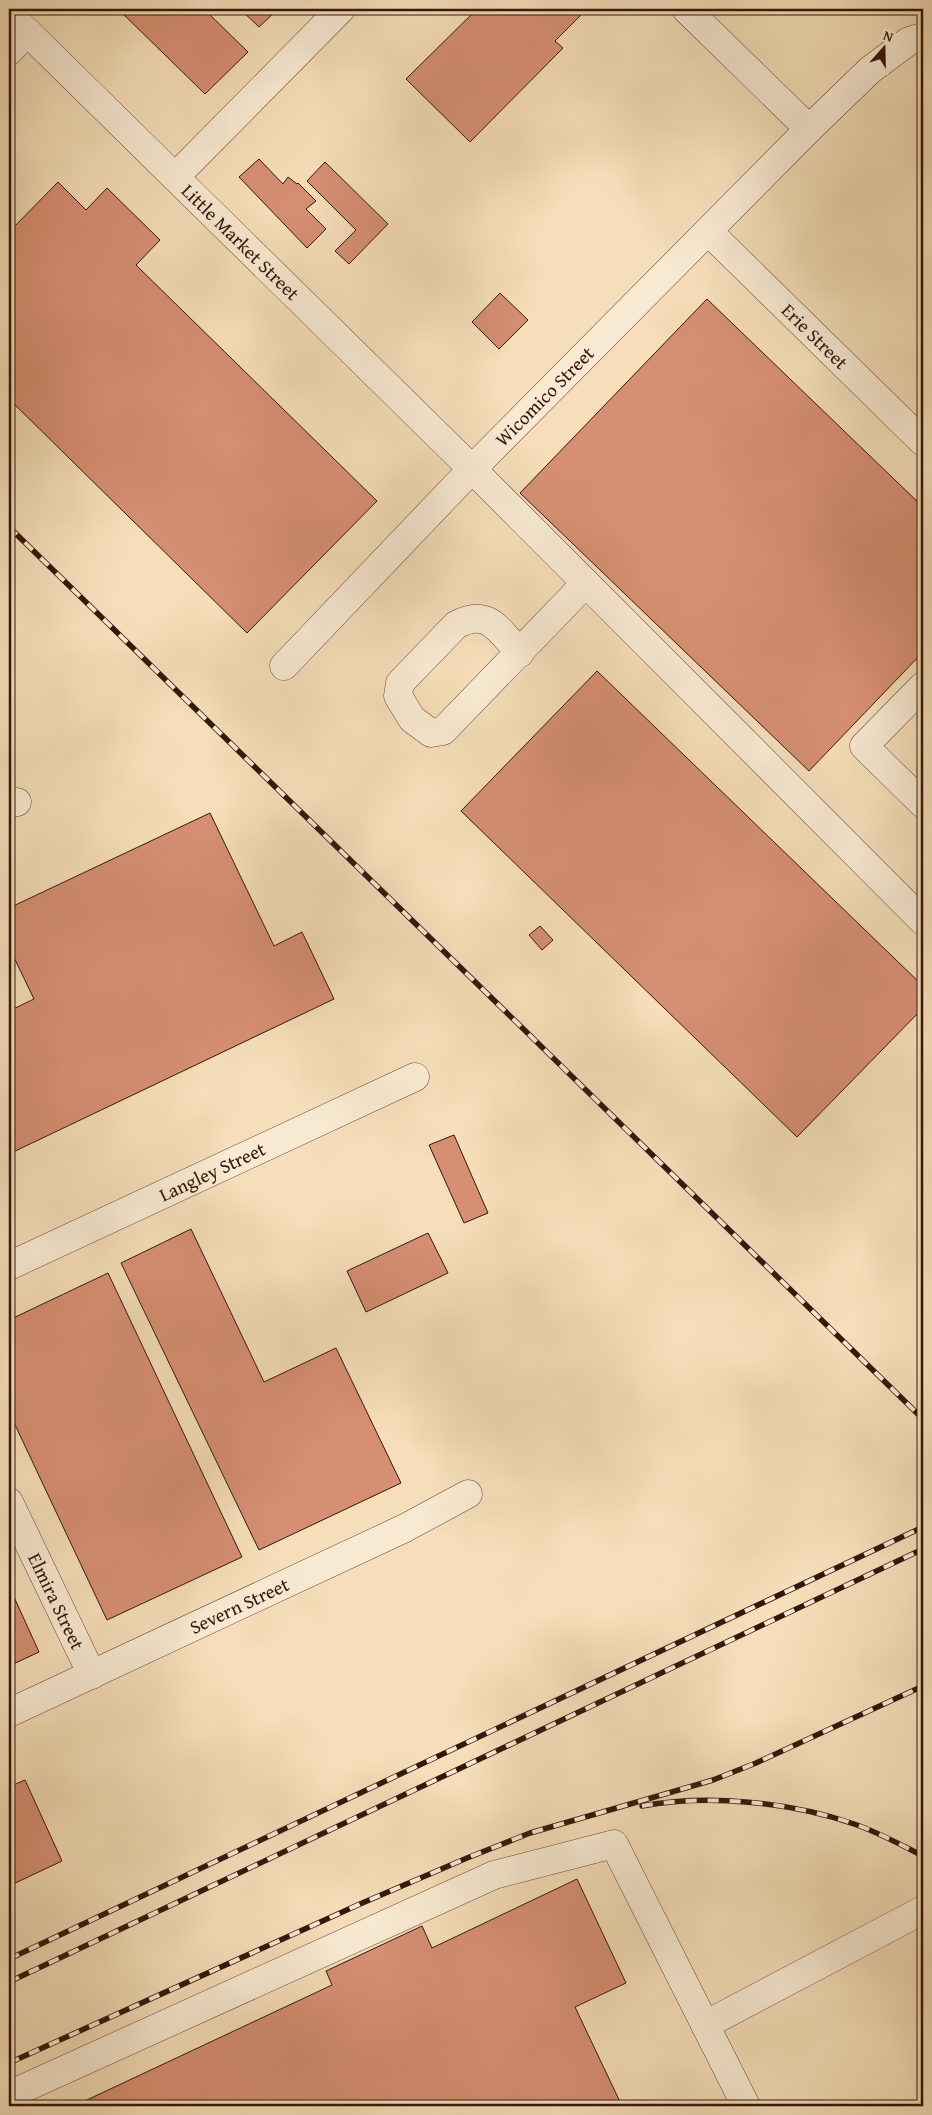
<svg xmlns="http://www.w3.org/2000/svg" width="932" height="2115" viewBox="0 0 932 2115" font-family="'Gentium Book Plus',serif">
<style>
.building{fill:#d68f73;stroke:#35160b}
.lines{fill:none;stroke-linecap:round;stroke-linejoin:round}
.minor-casing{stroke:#654836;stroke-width:29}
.minor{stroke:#f8ead2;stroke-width:28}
.rail-casing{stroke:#35160b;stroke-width:5.5}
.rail{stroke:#f8ead2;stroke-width:4;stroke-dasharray:11;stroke-linecap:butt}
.labels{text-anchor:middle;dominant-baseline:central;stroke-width:5;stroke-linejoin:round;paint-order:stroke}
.street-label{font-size:19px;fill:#35160b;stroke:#f8ead2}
</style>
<rect width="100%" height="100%" fill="#f5deb9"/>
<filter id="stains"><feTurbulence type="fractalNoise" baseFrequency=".004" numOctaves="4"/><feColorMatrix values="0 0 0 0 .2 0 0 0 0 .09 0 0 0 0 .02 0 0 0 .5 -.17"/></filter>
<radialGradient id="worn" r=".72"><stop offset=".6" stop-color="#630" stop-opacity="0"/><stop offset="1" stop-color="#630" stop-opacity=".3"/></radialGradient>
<path class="building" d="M118,9h86l44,43 -43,42z
M240,9h38l-19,18z
M477,9h110l-32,32 8,7 -93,94 -64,-63z
M259,159l24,25 5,-7 9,7 1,-1 18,18 -10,8 20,20 -19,19 -68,-71z
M325,162l63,62 -39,40 -14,-13 21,-21 -49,-49z
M58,182l28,28 21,-22 53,52 -24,25 241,236 -130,132 -238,-234v-167z
M500,293l28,27 -29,29 -27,-27z
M707,299l216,208v145l-114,119 -289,-278z
M597,671l326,315v22l-126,129 -336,-326z
M210,813l64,133 28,-14 32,67 -325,155v-143l25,-12 -25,-52v-39z
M540,926l13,14 -11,10 -13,-15z
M454,1135l34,78 -24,10 -35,-78z
M191,1229l73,153 72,-34 65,135 -142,67 -138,-287z
M428,1233l20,40 -82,39 -19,-41z
M108,1273l134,284 -135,63 -98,-208v-92z
M9,1586l30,66 -30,14z
M25,1780l37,81 -53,25v-99z
M577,1879l49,104 -51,24 47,99h-548l258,-121 -6,-14 96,-45 10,22z"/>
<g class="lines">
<defs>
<g id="minor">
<path d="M686,9l123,120"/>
<path id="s1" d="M9,14l463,455 451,452"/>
<path d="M9,51l18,-19"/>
<path d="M175,177l166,-168"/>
<path id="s2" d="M708,231l215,211"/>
<path d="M520,653c-21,-22 -31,-46 -64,-28l-56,58 -2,13 14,23 19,14 12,-2 143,-148"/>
<path id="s3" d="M284,666l188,-197 337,-340 61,-59 39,-29 14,-4"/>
<path d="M923,686l-59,60 59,58"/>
<path d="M9,803l8,-1"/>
<path id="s4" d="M9,1266l406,-189"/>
<path id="s5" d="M9,1502l83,173"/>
<path id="s6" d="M9,1713l396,-185 63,-34"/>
<path d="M705,2025l218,-115"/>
<path d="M9,2095l485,-220 120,-31 132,262"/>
</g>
</defs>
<use href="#minor" class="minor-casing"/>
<use href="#minor" class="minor"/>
<defs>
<path id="rail" d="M9,527l914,892
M642,1806c66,-12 148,-4 212,18 24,8 47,21 69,32
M9,1959l914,-432
M9,1982l914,-433
M9,2063l351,-159 107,-46 63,-25 183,-53 43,-17 167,-77"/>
</defs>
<use href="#rail" class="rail-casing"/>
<use href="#rail" class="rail"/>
</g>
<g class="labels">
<g class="street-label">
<text stroke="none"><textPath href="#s1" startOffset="325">Little Market Street</textPath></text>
<text stroke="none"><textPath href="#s2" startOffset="150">Erie Street</textPath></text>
<text stroke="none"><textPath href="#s3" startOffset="375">Wicomico Street</textPath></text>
<text stroke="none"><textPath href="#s4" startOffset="224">Langley Street</textPath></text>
<text stroke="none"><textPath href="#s5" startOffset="110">Elmira Street</textPath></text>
<text stroke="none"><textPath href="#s6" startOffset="254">Severn Street</textPath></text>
</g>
</g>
<rect width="932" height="2115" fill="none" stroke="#f5deb9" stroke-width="30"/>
<rect x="10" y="10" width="912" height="2095" fill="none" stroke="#35160b" stroke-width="2.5"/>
<rect x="15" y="15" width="902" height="2085" fill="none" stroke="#35160b"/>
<g transform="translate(884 48) rotate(20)" stroke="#f8ead2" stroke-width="4" paint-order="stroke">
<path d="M0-4L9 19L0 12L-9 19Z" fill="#35160b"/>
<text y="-8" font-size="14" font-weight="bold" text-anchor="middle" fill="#35160b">N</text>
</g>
<rect width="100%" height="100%" filter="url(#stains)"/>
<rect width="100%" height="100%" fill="url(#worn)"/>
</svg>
